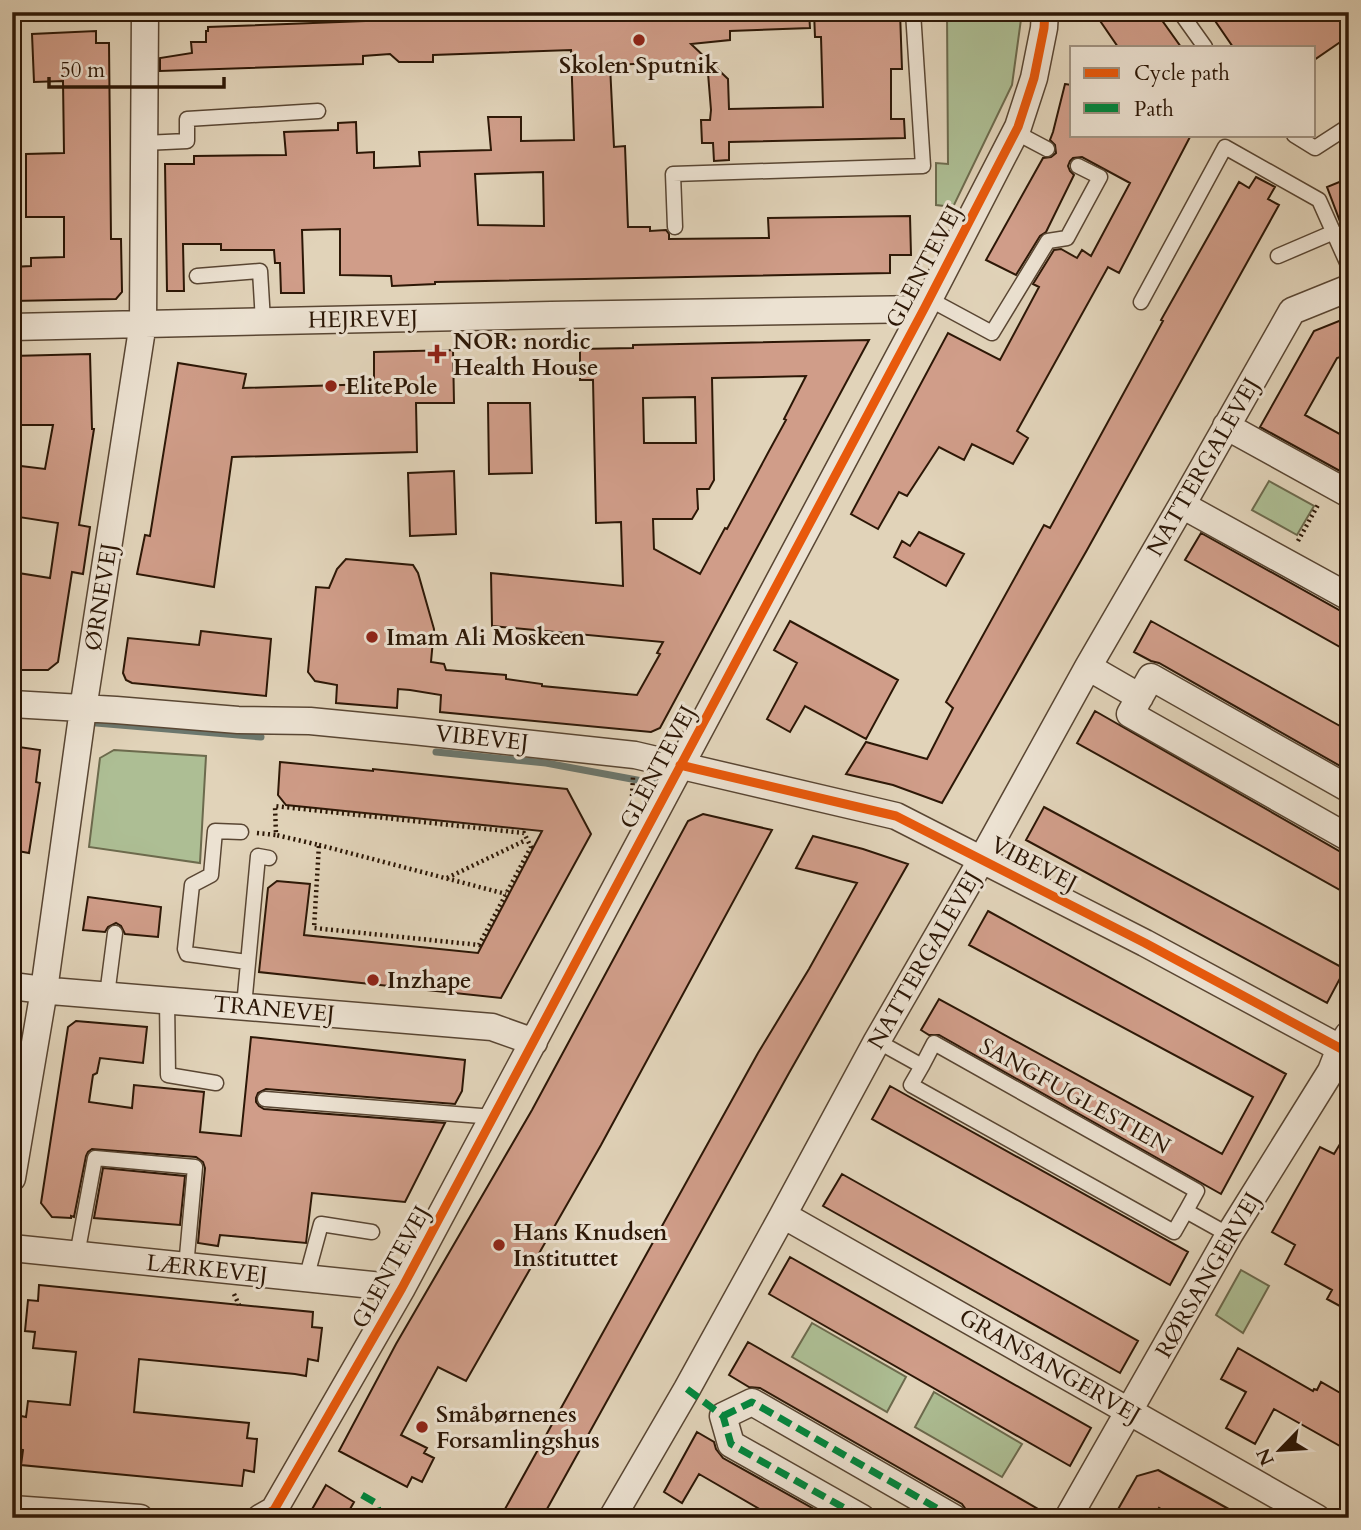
<svg xmlns="http://www.w3.org/2000/svg" width="1361" height="1530" viewBox="0 0 1361 1530" font-family="Cardo,serif">
<style>
.green{fill:#adbe94;stroke:#6c6a4d;stroke-width:2}
.lines{fill:none;stroke-linecap:round;stroke-linejoin:round}
.stream{stroke:#6b776e;stroke-width:7}
.building{fill:#d09d89;stroke:#2c1706;stroke-width:2;fill-rule:evenodd}
.lane-casing{stroke:#594633;stroke-width:17}
.street-casing{stroke:#594633;stroke-width:29}
.path{stroke:#2c1706;stroke-width:4.5;stroke-dasharray:2 3.5;stroke-linecap:butt}
.lane{stroke:#ece2d2;stroke-width:14}
.street{stroke:#ece2d2;stroke-width:26}
.quiet{stroke:#00873e;stroke-width:7;stroke-dasharray:14 7;stroke-linecap:butt}
.cycleway-casing{stroke:#ece2d2;stroke-width:13}
.cycleway{stroke:#e8590c;stroke-width:9}
.poi-dot{fill:#8f2418;stroke:#ece2d2;stroke-width:2.5}
.labels{text-anchor:middle;dominant-baseline:central;stroke-width:6;stroke-linejoin:round;paint-order:stroke}
.poi-label{font-size:23px;font-weight:bold;fill:#2c1706;stroke:#ece2d2;text-anchor:start}
.street-label{font-size:23px;fill:#2c1706;stroke:#ece2d2}
</style>
<rect width="100%" height="100%" fill="#e1d3b9"/>
<filter id="stains"><feTurbulence type="fractalNoise" baseFrequency=".00286" numOctaves="4"/><feColorMatrix values="0 0 0 0 .2 0 0 0 0 .09 0 0 0 0 .02 0 0 0 .5 -.17"/></filter>
<radialGradient id="worn" r=".72"><stop offset=".6" stop-color="#630" stop-opacity="0"/><stop offset="1" stop-color="#630" stop-opacity=".3"/></radialGradient>
<path class="green" d="M947,12h75l-10,73 -59,122 -17,-2v-42l12,1z
M1269,481l45,25 -17,29 -45,-25z
M114,750l92,6 -6,107 -111,-16 11,-89z
M1241,1270l28,16 -26,47 -27,-18z
M812,1323l94,54 -19,35 -95,-55z
M934,1392l88,52 -20,33 -87,-50z"/>
<g class="lines">
<path class="stream" d="M96,723l165,14
M436,752l110,11 107,20"/>
</g>
<path class="building" d="M600,12h209l1,16 -80,3v9l-39,4 37,35 1,30 94,-2 -2,-70h-6l-1,-25h86l2,57h-11v50h13l1,19 -176,4v18l-15,1 -1,-18h-11l-1,-23h9l1,-10 -4,-49 -97,4 4,82 11,-1 3,81h22v4l16,-1 3,4v5l100,-1 -1,-20 142,-2 1,39h-21v18l-455,9v2l-43,2 -1,-10 -51,-1v-46l-38,1 2,63h-23l-1,-30h-5l-1,-13h-53v-6h-38l1,47h-17l-2,-127h29v-8l92,-1 -2,-23 54,-2v-7l18,-1 1,31 17,-1v16l46,-2 -1,-14 72,-2 -3,-33h33v24l53,-1 -3,-90 -138,5v7h-34l-9,-8 -27,2v8l-203,7v-13l32,-5 -1,-11h15v-11h2v-4zM543,172l1,54 -66,-1 -3,-51z
M1094,12h62l25,35h-63z
M1209,12h140v24l-35,24v-13h-81z
M96,31v12h13l2,196h10l1,53 -6,7 -104,2v-34l19,-1v-8l33,-1v-40h-38v-63l38,-1 -1,-72 -29,1 -2,-48z
M1065,84l7,1v50h119l-72,138 -11,-6 -91,164 11,7 -15,26 -41,-20 -8,16 -25,-13 -32,49 -8,-4 -21,37 -27,-15 97,-181 52,27 39,-73 -6,-3 21,-34 7,-1 16,9 5,-8 9,6 39,-73 -48,-26 -9,1 -3,3 -2,5 2,5 4,4 -28,57 -6,4 -24,39 -30,-15 57,-102 8,-1 5,-4 -1,-8 -5,-5 3,-8z
M1256,177l19,10 -7,12 11,6 -192,345 -145,253 -49,-18 -47,-11 20,-32 61,17 26,-51 -7,-6 98,-177 6,3 113,-207 -2,-1 78,-138 10,6z
M1349,178v62h-2l-20,-53z
M1349,317v37l-12,4 -32,57 44,24v37l-89,-49 54,-96z
M869,340l-209,388 -9,4 -211,-20 1,-17 -31,-5 -12,-1 -1,19 -61,-5 1,-18 -22,-4 -7,-9 8,-85 13,1 8,-19 9,-10 67,6 5,8 16,56 -3,33 13,2 2,6 60,5v4l36,5v2l95,9 23,-41 -3,-1 6,-11 -171,-16 -1,-53 132,13 -2,-64 -25,1 -3,-143h-13v-31l53,-1v-3zM806,376l-22,43 2,1 -17,31 -42,78 -2,-1 -25,46 -46,-25 -1,-30h39l6,-10 -1,-20h12l5,-9 -2,-102zM695,397l1,46h-52l-1,-45z
M453,350l1,53h-38l1,49 -185,5 -18,130 -77,-13 8,-39 5,1 28,-173 68,11 -3,14 131,-4v-32z
M90,354l2,75h2l-15,96 11,2 -7,47 -11,-2 -14,90 -10,8h-33v-1l-3,-1v-96l38,6 8,-55 -46,-7v-51l33,4 8,-44h-41v-69z
M488,403h42l2,70 -43,1z
M454,471l2,63 -46,2 -2,-63z
M919,532l45,22 -18,32 -52,-29 8,-16 8,5z
M1201,533l140,78 8,2v39l-164,-92z
M790,621l108,59 -32,59 -61,-33 -15,26 -23,-13 30,-56 -23,-13z
M1151,621l198,110v40l-190,-108 -8,-2 -17,-9z
M201,631l70,8 -5,57 -134,-13 -6,-3 -3,-7 5,-35 71,7z
M1095,711l246,141 8,2v41l-272,-152z
M12,746l28,4 -4,32 4,1 -11,70 -17,-3z
M280,762l93,9v-2l194,20 24,45 -90,164 -242,-26 9,-84 9,-7 33,3 -6,51 174,18 64,-122 -256,-26 -8,-10z
M1044,807l301,162 -18,34 -301,-163z
M703,814l69,16 -171,315 -135,236 -28,-14 -37,68 26,13 -3,5 10,5 -12,24 -10,-5 -5,10 -68,-36 57,-107 136,-234 156,-289z
M813,836l50,13 45,15 -119,209 -247,445h-42l258,-465 51,-84 48,-86 -61,-15z
M88,897l73,10 -3,30 -33,-3 -4,-8 -5,-3 -8,4 -3,5 -22,-2z
M988,911l298,163 -65,120 -282,-159h-10l-8,-5 18,-31 283,155 31,-57 -284,-152z
M76,1021l71,6 -4,36 -43,-5 -3,15 -4,2 -4,27 43,6 2,-23 70,7 -4,40 41,4 10,-99 214,23 -3,31 -7,13 -189,-15 -8,4 -2,5v4l3,4 5,3 181,14 -40,79 -93,-9 -6,50 -86,-8 -2,11 -20,-3 7,-75 -2,-6 -7,-5 -104,-8 -4,3 -2,4 -12,61 -3,-1v2l-19,-1 -11,-14 27,-176z
M890,1086l298,166 -18,33 -298,-166z
M1349,1129v182l-22,-12 5,-9 -47,-26 10,-19 -23,-13 48,-85 14,7z
M103,1168l82,8 -5,49 -86,-7z
M842,1174l296,167 -18,32 -297,-167z
M790,1257l301,171 -21,38 -301,-172z
M39,1285l274,27 -1,15 10,1 -4,33 -10,-2 -2,17 -11,-2 -156,-15 -5,53 115,11 -2,15 10,1 -3,33 -10,-2 -2,16 -221,-21 2,-15 -10,-2 3,-33 10,2 2,-16 42,4 6,-53 -43,-4 2,-16 -10,-1 3,-31 10,1z
M748,1342l304,175v1h-76l-7,-4 -7,-10 -202,-116 -11,-1 -20,-12z
M1238,1348l75,43 1,-2 3,1 4,-8 28,16v53l-75,-42 -19,35 -29,-16 20,-36 -25,-13z
M697,1432l17,10 2,7 7,9 107,60h-55l-76,-44 -17,29 -18,-11z
M1158,1470l87,48h-70l-16,-10 -6,10h-40l24,-42z
M326,1485l28,17 -9,16h-38z"/>
<g class="lines">
<defs>
<path id="lane" d="M1180,12l25,35
M1015,132l32,17
M1294,135l21,13 34,-22
M144,143l43,-2v-22l131,-8
M675,227l-2,-53 250,-8 -10,-154
M1278,256l56,-24
M197,276l63,-5 3,50
M929,299l63,34 56,-92 19,-3 33,-61 -22,-11
M1141,302l84,-155 94,53 30,67
M241,832l-26,-1 -4,44 -19,10 -7,64 2,5 60,8
M107,995l8,-62
M167,1000l1,75 48,8
M244,1006l14,-150 11,2
M877,1041l45,25 -11,19 263,147 12,-21 43,24
M922,1066l12,-23 263,148 -11,20
M265,1099l229,18
M77,1255l18,-97 100,9 -9,100
M306,1279l15,-55 51,8"/>
<path id="street" d="M12,327l539,-12 373,-6
M1226,426l123,68
M1182,505l167,92
M1088,667l52,30
M12,704l104,6 122,10 72,1 103,10 222,24 261,61 249,127 204,110
M1349,789l-198,-112 -21,37 219,124
M12,986l39,5 441,36 42,15
M12,1178l32,-188 39,-281 60,-386 2,-311
M783,1215l534,303
M12,1248l390,40
M12,1509l128,9
M260,1518l14,-8 128,-222 522,-979 94,-182 16,-49 10,-50 1,-16
M612,1518l75,-129 96,-174 94,-174 105,-182 106,-192 94,-162 110,-194 57,-23
M862,1518l-131,-74 -8,-28 29,-14 202,116
M1068,1518l161,-283 102,-164 9,-23 8,-13"/>
</defs>
<use href="#lane" class="lane-casing"/>
<use href="#street" class="street-casing"/>
<path class="path" d="M1298,541l21,-38
M632,796l1,-19
M257,833l19,2 -1,-29 249,27 7,14 -52,98 -165,-17 5,-83 -43,-10
M319,845l187,49
M447,878l79,-38
M234,1294l5,11"/>
<use href="#lane" class="lane"/>
<use href="#street" class="street"/>
<path class="quiet" d="M687,1389l36,27 8,28 131,74
M723,1416l29,-14 202,116
M362,1495l14,8 3,10 -1,5"/>
<defs>
<path id="cycleway" d="M680,765l216,51 249,127 204,110
M260,1518l14,-8 128,-222 522,-979 94,-182 16,-49 10,-50 1,-16"/>
</defs>
<use href="#cycleway" class="cycleway-casing"/>
<use href="#cycleway" class="cycleway"/>
</g>
<g class="poi-dot">
<circle cx="639" cy="40" r="7"/>
<path d="M433.5 343.5h7v7h7v7h-7v7h-7v-7h-7v-7h7z"/>
<circle cx="331" cy="386" r="7"/>
<circle cx="372" cy="637" r="7"/>
<circle cx="373" cy="980" r="7"/>
<circle cx="499" cy="1245" r="7"/>
<circle cx="422" cy="1427" r="7"/>
</g>
<g class="labels">
<g class="poi-label">
<text x="639" y="65" text-anchor="middle">Skolen Sputnik</text>
<text x="453" y="341">NOR: nordic<tspan x="453" dy="26">Health House</tspan></text>
<text x="345" y="386">ElitePole</text>
<text x="386" y="637">Imam Ali Moskeen</text>
<text x="387" y="980">Inzhape</text>
<text x="513" y="1232">Hans Knudsen<tspan x="513" dy="26">Instituttet</tspan></text>
<text x="436" y="1414">Småbørnenes<tspan x="436" dy="26">Forsamlingshus</tspan></text>
</g>
<g class="street-label">
<text transform="translate(924 266) rotate(-62)">GLENTEVEJ</text>
<text transform="translate(363 319) rotate(-1)">HEJREVEJ</text>
<text transform="translate(1203 467) rotate(-60)">NATTERGALEVEJ</text>
<text transform="translate(101 597) rotate(-81)">ØRNEVEJ</text>
<text transform="translate(482 738) rotate(6)">VIBEVEJ</text>
<text transform="translate(658 767) rotate(-62)">GLENTEVEJ</text>
<text transform="translate(1034 864) rotate(27)">VIBEVEJ</text>
<text transform="translate(924 960) rotate(-60)">NATTERGALEVEJ</text>
<text transform="translate(274 1009) rotate(5)">TRANEVEJ</text>
<text transform="translate(1075 1096) rotate(29)">SANGFUGLESTIEN</text>
<text transform="translate(391 1267) rotate(-61)">GLENTEVEJ</text>
<text transform="translate(207 1269) rotate(6)">LÆRKEVEJ</text>
<text transform="translate(1208 1275) rotate(-60)">RØRSANGERVEJ</text>
<text transform="translate(1050 1366) rotate(30)">GRANSANGERVEJ</text>
</g>
</g>
<rect width="1361" height="1530" fill="none" stroke="#e1d3b9" stroke-width="42"/>
<rect x="14" y="14" width="1333" height="1502" fill="none" stroke="#2c1706" stroke-width="3.5"/>
<rect x="21" y="21" width="1319" height="1488" fill="none" stroke="#2c1706" stroke-width="2"/>
<rect x="1070" y="46" width="245" height="91" fill="#ece2d2" stroke="#9f9180" stroke-width="2"/>
<rect x="1084" y="68" width="35" height="10" fill="#e8590c" stroke="#9f9180" stroke-width="2"/>
<text x="1134" y="80" font-size="21" fill="#2c1706">Cycle path</text>
<rect x="1084" y="103" width="35" height="10" fill="#00873e" stroke="#9f9180" stroke-width="2"/>
<text x="1134" y="116" font-size="21" fill="#2c1706">Path</text>
<g transform="translate(1280 1450) rotate(245)" stroke="#ece2d2" stroke-width="5" paint-order="stroke">
<path d="M0-5L12 26L0 18L-12 26Z" fill="#2c1706"/>
<text y="-10" font-size="19" font-weight="bold" text-anchor="middle" fill="#2c1706">N</text>
</g>
<path d="M49 77v10h175v-10" fill="none" stroke="#2c1706" stroke-width="3.5"/>
<text x="60" y="77" font-size="21" fill="#2c1706" stroke="#ece2d2" stroke-width="5" paint-order="stroke">50 m</text>
<rect width="100%" height="100%" filter="url(#stains)"/>
<rect width="100%" height="100%" fill="url(#worn)"/>
</svg>
